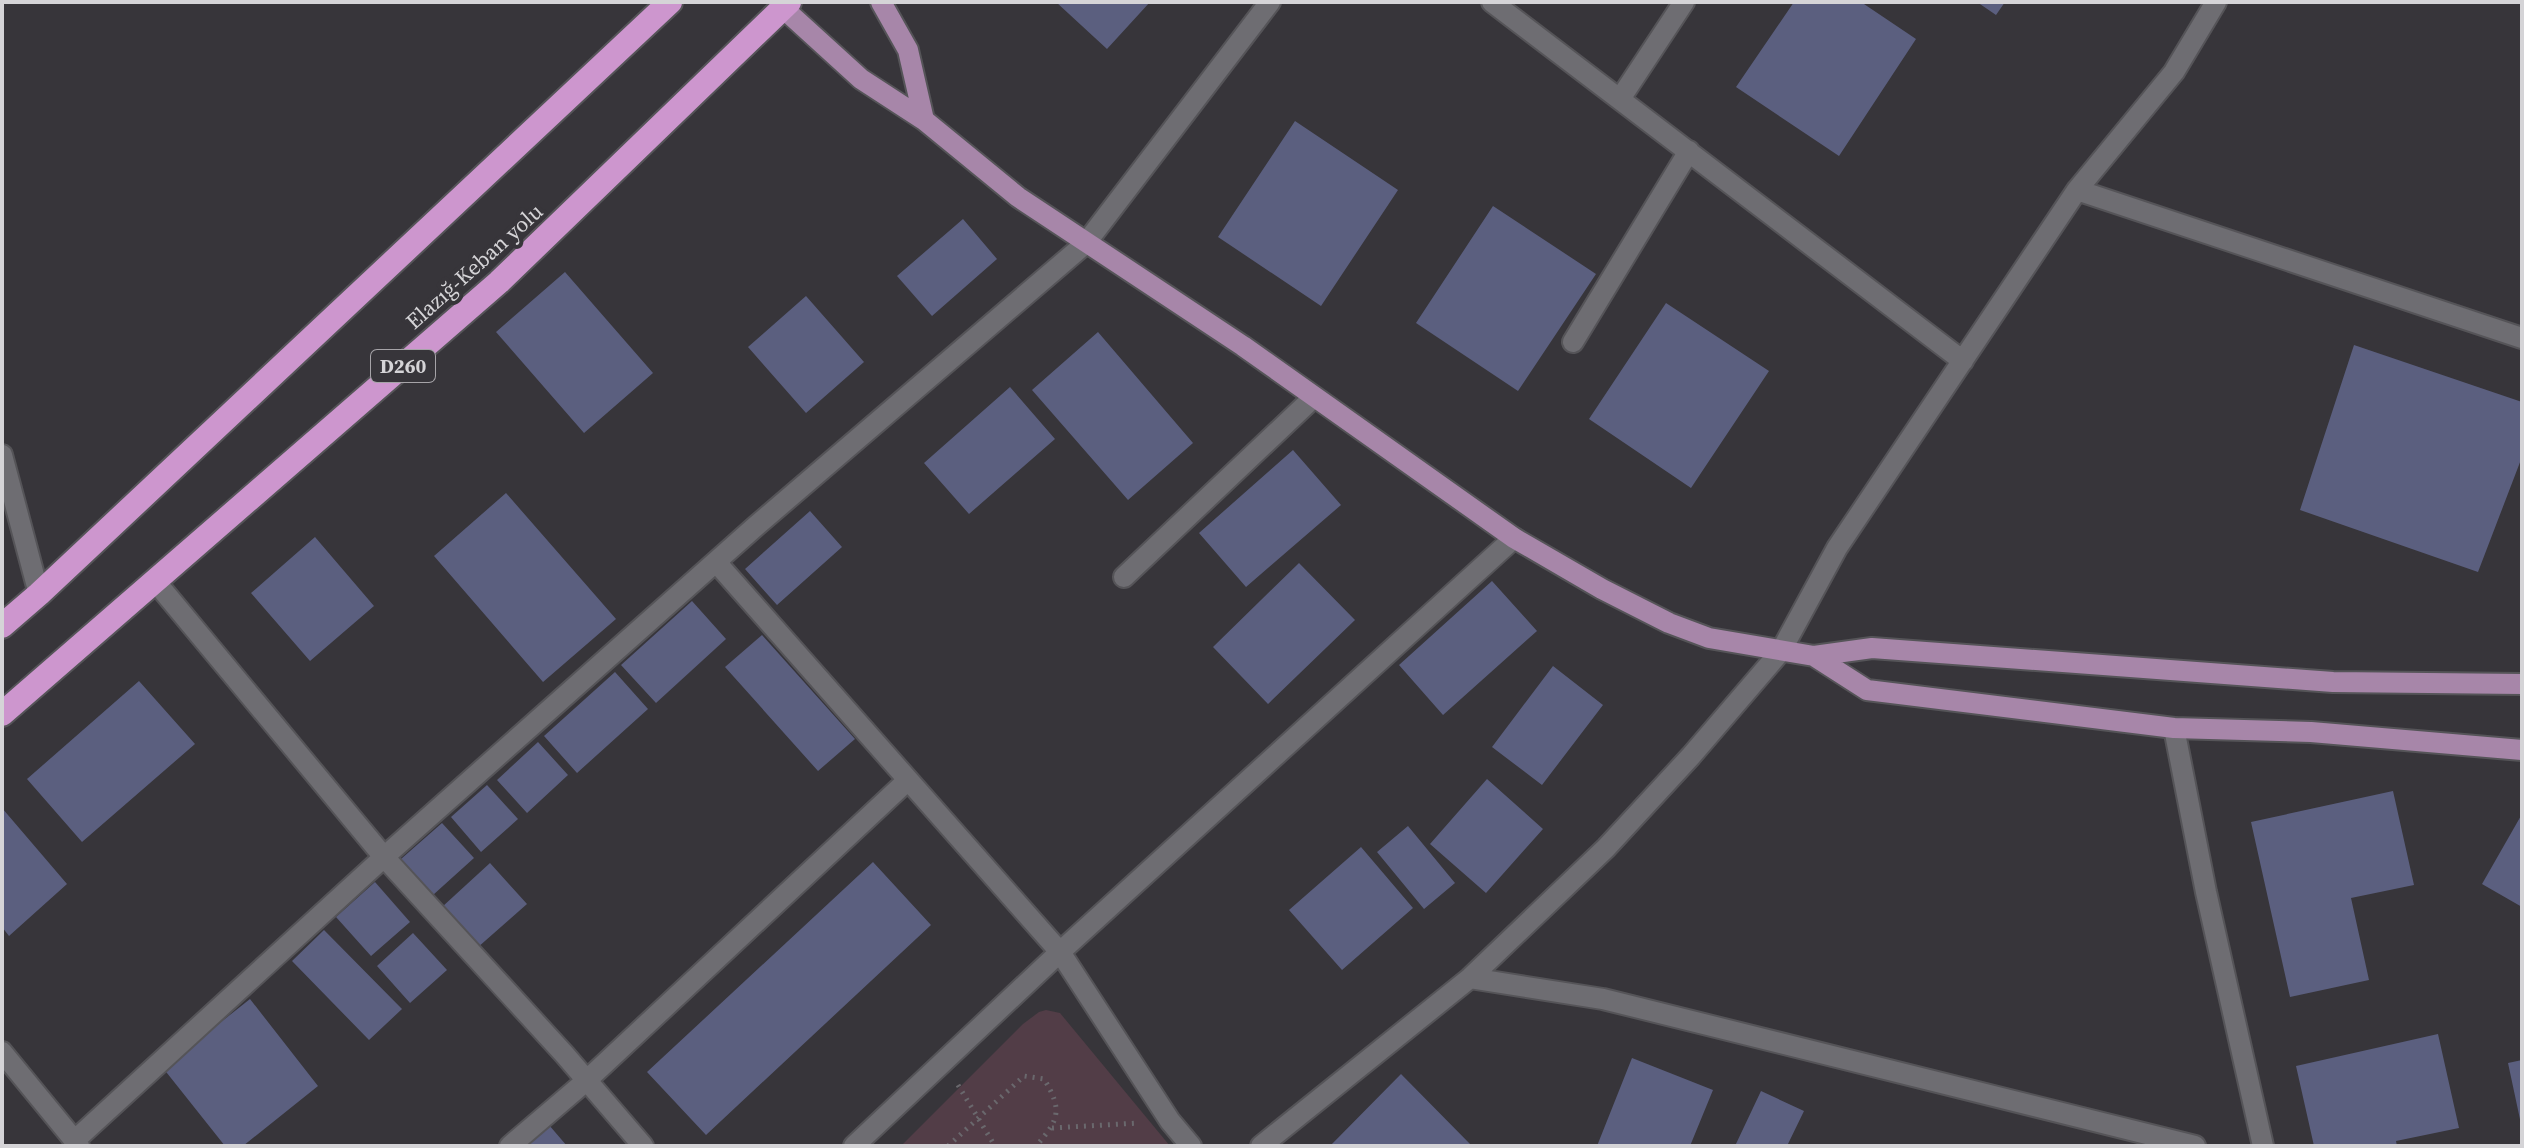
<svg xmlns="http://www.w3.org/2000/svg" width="2524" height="1148" viewBox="0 0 2524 1148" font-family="'Source Serif 4',serif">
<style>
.green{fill:#523d47}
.building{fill:#5b5f7f}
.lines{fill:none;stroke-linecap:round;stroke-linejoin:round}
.minor-casing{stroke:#555458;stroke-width:24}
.major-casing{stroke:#555458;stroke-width:24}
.highway-casing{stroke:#555458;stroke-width:28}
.path{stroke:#6a686d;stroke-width:5;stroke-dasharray:2 6;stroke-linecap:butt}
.minor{stroke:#6e6d72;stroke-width:20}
.major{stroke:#a786a9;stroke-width:20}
.highway{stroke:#cd96ce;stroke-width:24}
.labels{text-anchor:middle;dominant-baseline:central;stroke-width:8;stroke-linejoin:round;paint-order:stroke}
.shield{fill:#37353a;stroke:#a6a4a8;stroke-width:2}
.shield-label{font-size:20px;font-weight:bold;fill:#d5d4d7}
.street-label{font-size:22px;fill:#d5d4d7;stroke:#37353a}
</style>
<rect width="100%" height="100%" fill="#37353a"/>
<path class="green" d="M1046,1010l14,3 110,133h-269l122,-122 16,-12z"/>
<path class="building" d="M1056,2h94l-43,47z
M1794,2h67l55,37 -77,117 -103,-69z
M1977,2h28l-9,13z
M1295,121l103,69 -77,116 -103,-69z
M1493,206l103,68 -78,117 -102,-68z
M963,219l34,40 -65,57 -35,-40z
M565,272l88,101 -69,60 -88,-101z
M806,296l58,66 -58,51 -58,-66z
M1666,303l103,68 -78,117 -102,-69z
M1098,332l95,111 -65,57 -96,-110z
M2354,345l168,57v55l-44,115 -178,-62z
M1010,387l45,52 -86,75 -45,-51z
M1293,450l48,55 -95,82 -47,-54z
M506,493l110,126 -73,63 -109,-126z
M810,511l32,36 -65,58 -32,-36z
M315,537l59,69 -64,55 -59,-68z
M1299,563l56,57 -87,84 -55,-57z
M1492,581l45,50 -94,84 -44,-50z
M692,601l34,38 -70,64 -35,-38z
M762,635l93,104 -37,32 -93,-104z
M1553,666l50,39 -61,80 -50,-38z
M615,672l33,37 -71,64 -33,-37z
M139,681l56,63 -113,98 -55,-63z
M538,742l30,33 -41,38 -30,-33z
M1487,779l56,50 -57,64 -56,-49z
M487,785l31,34 -37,33 -30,-35z
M2393,791l21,94 -63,13 18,82 -79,17 -39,-175z
M2,808l65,76 -58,52 -7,-9z
M2522,814v93l-40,-23z
M442,823l32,35 -41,37 -32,-36z
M1408,826l47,57 -31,26 -47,-57z
M1361,847l52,61 -71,62 -53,-60z
M873,862l58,63 -225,210 -59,-63z
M490,863l37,41 -50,44 -35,-41z
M375,882l35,40 -39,34 -35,-39z
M324,930l78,79 -33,31 -77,-79z
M413,933l34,37 -37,33 -33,-37z
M250,999l68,87 -75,60h-18l-62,-78z
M2438,1034l21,94 -63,13 1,5h-83l-18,-80z
M1632,1058l81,32 -23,56h-93z
M2522,1060v64h-1l-13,-61z
M1401,1074l71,72h-142z
M1761,1091l43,20 -17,35h-52z
M549,1125l18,21h-41z"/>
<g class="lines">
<defs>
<path id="minor" d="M1492,2l471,359
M1620,99l64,-97
M2077,190l445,148
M1573,342l116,-191
M2,455l37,139
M716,562l344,390 110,169 21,25
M1124,577l190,-180
M155,581l229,276 181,198 78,91
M2174,728l32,164 57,254
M1470,978l133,21 592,147
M2,1052l77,94
M74,1141l310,-284 372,-331 330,-283 184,-241
M510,1146l76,-65 322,-301
M854,1146l206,-194 454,-414
M1261,1146l209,-168 136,-130 85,-92 90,-105 56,-103 240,-358 97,-118 42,-70"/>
<path id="major" d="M781,2l2,6 78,71 63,41 94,77 225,149 271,192 88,51 67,34 40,15 105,18 58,-8 461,34 189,2
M881,2l27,48 16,70
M1814,656l53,34 307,38 137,4 211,18"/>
<path id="highway" d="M2,626l37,-32 631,-592
M2,714l497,-432 290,-280"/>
</defs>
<use href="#minor" class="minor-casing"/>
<use href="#major" class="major-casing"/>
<use href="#highway" class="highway-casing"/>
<path class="path" d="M958,1085l37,61
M1052,1128l87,-5
M948,1146l76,-70 20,3c19,31 15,41 -8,67"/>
<use href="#minor" class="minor"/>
<use href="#major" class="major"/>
<use href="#highway" class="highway"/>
</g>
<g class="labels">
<rect class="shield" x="371" y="350" width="64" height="32" rx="6"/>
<g class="shield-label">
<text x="403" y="366">D260</text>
</g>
<g class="street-label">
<text transform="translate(474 266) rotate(-42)">Elazığ-Keban yolu</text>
</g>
</g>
<rect width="2524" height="1148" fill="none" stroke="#d5d4d7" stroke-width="8"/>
</svg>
